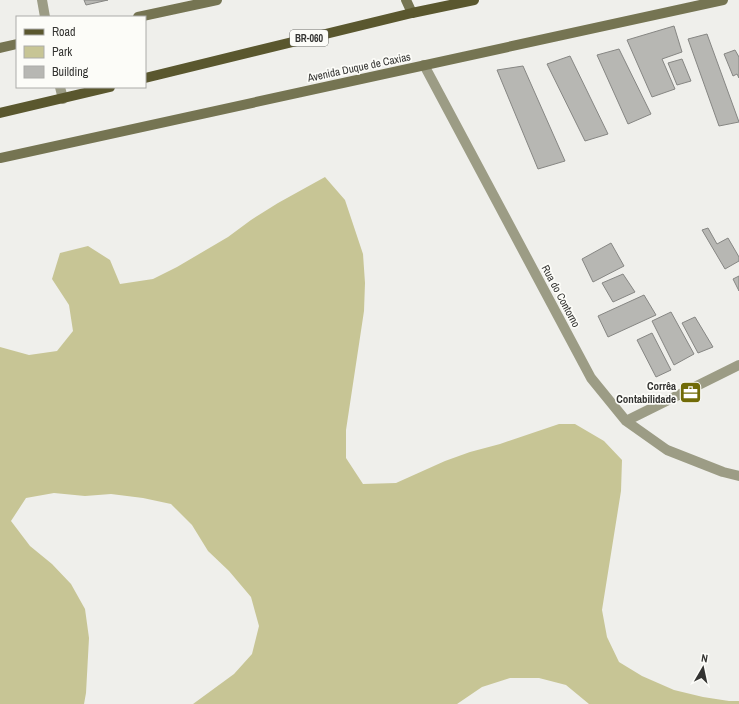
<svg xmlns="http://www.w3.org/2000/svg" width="739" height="704" viewBox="0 0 739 704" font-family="'Archivo Narrow',sans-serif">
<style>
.green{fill:#c7c595}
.building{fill:#b7b7b3;stroke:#868683}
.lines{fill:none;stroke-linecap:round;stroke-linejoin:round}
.street{stroke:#9c9c85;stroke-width:10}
.secondary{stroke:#757452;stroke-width:10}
.primary{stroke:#5a572e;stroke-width:10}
.labels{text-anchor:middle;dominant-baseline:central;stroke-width:3.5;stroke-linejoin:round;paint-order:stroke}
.shield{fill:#fcfcf8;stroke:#70706d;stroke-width:1}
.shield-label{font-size:10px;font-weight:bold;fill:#343432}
.street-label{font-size:11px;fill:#343432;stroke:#fcfcf8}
.poi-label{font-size:11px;font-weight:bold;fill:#343432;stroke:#fcfcf8;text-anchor:end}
</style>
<rect width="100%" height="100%" fill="#efefeb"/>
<path class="green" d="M325,177l20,23 18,54 2,29 -1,28 -18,119v28l17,26 33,-1 49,-22 25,-9 30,-8 59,-20h16l29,17 18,19 -1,31 -19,119 5,27 12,25 23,14 32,14 29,7 26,4h10v3h-150l-23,-19 -27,-7h-29l-28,9 -25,17h-264l41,-30 18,-20 7,-28 -8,-29 -22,-26 -21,-20 -16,-26 -21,-21 -28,-6 -32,-4 -26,2 -31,-3 -28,5 -15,23 19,25 22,18 19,20 14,25 4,29 -3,55 -2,11h-84v-357l29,8 28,-4 16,-20 -4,-26 -17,-26 8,-26 28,-7 22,14 10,24 33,-5 24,-12 51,-30 23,-17 27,-17z"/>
<path class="building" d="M84,0h24l-22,5z
M674,26l8,26 -20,7 13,30 -23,8 -25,-57z
M707,34l32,88 -20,4 -31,-87z
M619,49l32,65 -23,10 -31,-69z
M735,50l4,7v21l-2,-4 -4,2 -9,-22z
M570,56l38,78 -23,7 -38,-77z
M682,59l9,22 -14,4 -9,-22z
M523,66l42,95 -27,8 -41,-99z
M708,228l9,16 11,-6 11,19v4l-14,8 -23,-39z
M611,243l13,23 -31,16 -11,-23z
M623,274l12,18 -22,10 -11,-19z
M739,276v15l-6,-12z
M644,295l12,20 -48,22 -10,-21z
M671,312l23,42 -20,11 -22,-44z
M695,317l18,30 -15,6 -16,-30z
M652,333l19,37 -15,7 -19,-37z"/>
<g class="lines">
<path class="street" d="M42,0l3,17
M424,65l167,313 35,43 41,29 56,22 16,4
M60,87l3,12
M626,421l113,-56"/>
<path class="secondary" d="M406,0l6,13
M138,17l79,-17
M0,48l17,-4
M0,158l723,-158"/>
<path class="primary" d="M145,78l267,-65 62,-13
M0,113l110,-26"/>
</g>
<defs>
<symbol id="office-square" viewBox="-11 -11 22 22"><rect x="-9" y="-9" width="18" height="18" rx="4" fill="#716b07" stroke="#fcfcf8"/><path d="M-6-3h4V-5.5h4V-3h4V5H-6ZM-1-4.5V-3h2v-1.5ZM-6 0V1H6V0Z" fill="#fff"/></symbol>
</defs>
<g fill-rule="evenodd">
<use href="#office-square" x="678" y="380" width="25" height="25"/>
</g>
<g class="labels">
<rect class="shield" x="290" y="30" width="38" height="16" rx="3"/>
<g class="shield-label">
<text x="309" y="38">BR-060</text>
</g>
<g class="street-label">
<text transform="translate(359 67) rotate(-12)">Avenida Duque de Caxias</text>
<text transform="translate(561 296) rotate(62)">Rua do Contorno</text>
</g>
<g class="poi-label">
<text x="676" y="386">Corrêa<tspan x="676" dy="13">Contabilidade</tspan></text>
</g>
</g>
<rect x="16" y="16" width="130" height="72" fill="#fcfcf8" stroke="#acaca9"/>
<rect x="24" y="29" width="20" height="6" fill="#5a572e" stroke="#acaca9"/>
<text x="52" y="36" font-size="12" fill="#343432">Road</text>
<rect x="24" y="46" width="20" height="12" fill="#c7c595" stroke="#acaca9"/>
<text x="52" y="56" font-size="12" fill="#343432">Park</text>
<rect x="24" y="66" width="20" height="12" fill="#b7b7b3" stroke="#acaca9"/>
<text x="52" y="76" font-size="12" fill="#343432">Building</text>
<g transform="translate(703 668) rotate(9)" stroke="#fcfcf8" stroke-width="3" paint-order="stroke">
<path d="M0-3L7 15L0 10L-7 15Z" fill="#343432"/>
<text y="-6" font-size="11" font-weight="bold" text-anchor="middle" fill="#343432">N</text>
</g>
</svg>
